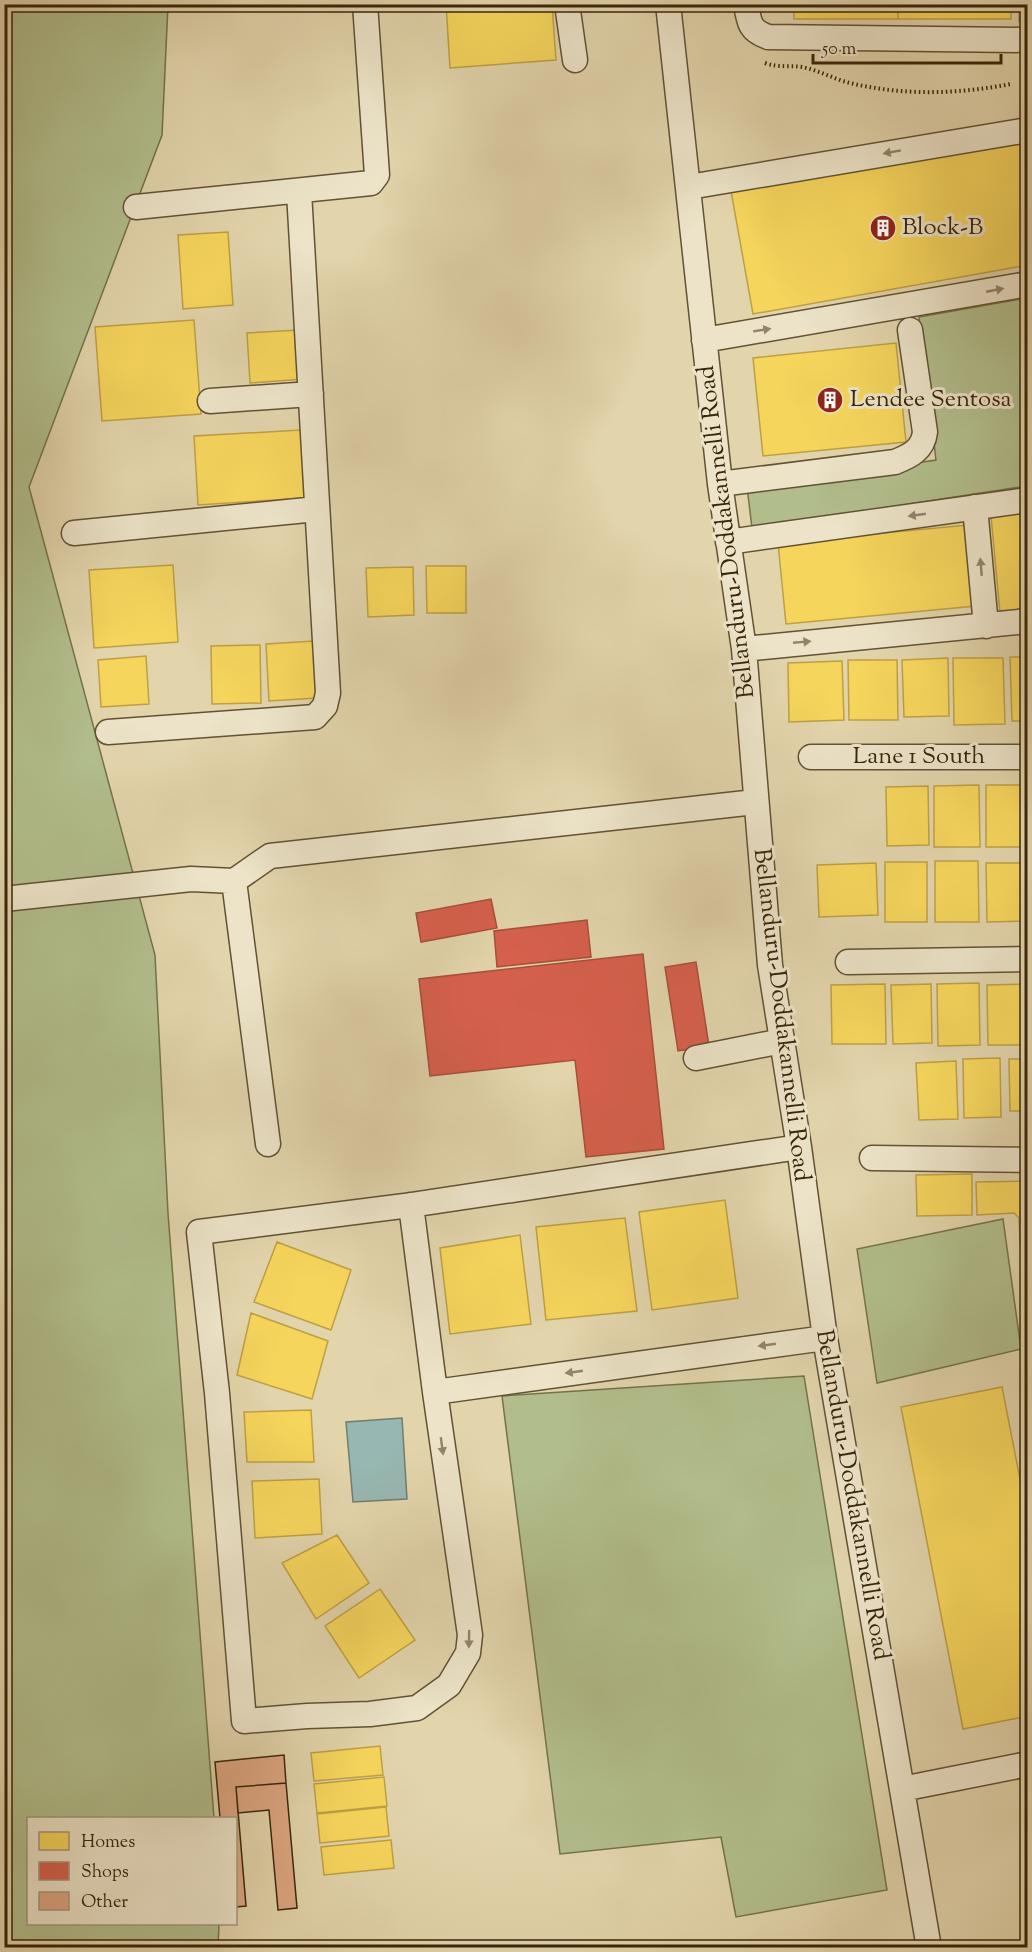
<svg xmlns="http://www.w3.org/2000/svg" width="1032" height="1952" viewBox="0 0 1032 1952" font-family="'Sorts Mill Goudy',serif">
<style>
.green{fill:#b1bd8b;stroke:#74724b;stroke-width:1.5}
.water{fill:#97b7b2;stroke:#717d6f;stroke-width:1.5}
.homes{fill:#f6d55c;stroke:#bda044;stroke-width:1.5}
.shops{fill:#d6604d;stroke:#a74f39;stroke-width:1.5}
.building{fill:#dda681;stroke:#38260b;stroke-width:1.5}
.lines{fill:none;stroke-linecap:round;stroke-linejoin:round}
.minor-casing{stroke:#625233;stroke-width:27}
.path{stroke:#38260b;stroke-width:4;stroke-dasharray:1.5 3;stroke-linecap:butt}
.minor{stroke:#ece3c8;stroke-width:24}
.oneway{fill:#92846a}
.labels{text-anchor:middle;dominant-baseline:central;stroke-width:6;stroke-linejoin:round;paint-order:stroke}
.poi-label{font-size:24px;fill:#38260b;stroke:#ece3c8;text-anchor:start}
.street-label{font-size:24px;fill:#38260b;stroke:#ece3c8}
</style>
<rect width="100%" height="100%" fill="#e2d4ab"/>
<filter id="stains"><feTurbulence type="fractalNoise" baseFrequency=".00333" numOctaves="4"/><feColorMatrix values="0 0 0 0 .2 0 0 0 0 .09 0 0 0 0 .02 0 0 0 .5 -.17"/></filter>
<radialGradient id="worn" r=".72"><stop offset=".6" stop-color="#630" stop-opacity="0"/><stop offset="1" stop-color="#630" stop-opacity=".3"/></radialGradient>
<path class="green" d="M5,5h163l-6,130 -133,352 126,468 13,258 46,605h-186v106h191l-1,23 -213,1z
M1027,298v188l-275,42 -5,-41 189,-27 -17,-143z
M1003,1219l18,130 -144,34 -20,-134z
M804,1376l83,514 -151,27 -15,-80 -161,17 -58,-458z"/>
<path class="water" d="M402,1418l5,81 -54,3 -7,-80z"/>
<path class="homes" d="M446,4h106l4,56 -106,8z
M794,4h104v15h-104z
M898,4h113v15h-113z
M1019,4h9v18h-9z
M1028,138v127l-275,49 -22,-123z
M228,232l5,73 -50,4 -5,-74z
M194,320l7,94 -99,7 -7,-94z
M299,330l4,49 -53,4 -3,-50z
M896,343l10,99 -143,14 -10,-98z
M301,430l4,68 -107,7 -4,-69z
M1028,512v98l-28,3 -9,-97z
M968,525l8,81 -190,18 -8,-81z
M173,565l5,77 -84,6 -5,-78z
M426,566h40v47h-39z
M413,567l1,48 -46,2 -2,-49z
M314,641l3,57 -48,3 -3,-57z
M260,645l1,58 -49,1 -1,-58z
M146,656l3,48 -48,3 -3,-47z
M1010,657h18v64h-16z
M948,658l1,58 -45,1 -2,-57z
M953,658h50l2,66 -51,1z
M848,660h49l1,60h-49z
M842,661l2,59 -55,2 -1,-59z
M979,785l1,62h-46v-61z
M986,785h42v62h-42z
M928,786l1,59 -42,1 -1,-59z
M935,861h43l1,61h-44z
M885,862h42v60h-42z
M876,863l2,52 -59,2 -2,-52z
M986,863h42v58l-41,1z
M979,983l1,62 -42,1 -1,-62z
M885,984l1,60h-54l-1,-59z
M931,984l1,59 -39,1 -2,-59z
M1028,984v61h-40l-1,-60z
M1000,1058l1,59 -37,1 -1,-59z
M1009,1059h19v52h-18z
M956,1061l2,58 -39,1 -3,-57z
M972,1174v41l-55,1 -1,-41z
M1028,1181v62h-8l-1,-25 -5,-5 -37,2 -1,-33z
M725,1200l13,98 -86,12 -13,-98z
M625,1218l12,93 -91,9 -10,-93z
M520,1235l11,89 -81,10 -10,-86z
M277,1242l74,28 -20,60 -77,-28z
M251,1313l77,28 -16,58 -75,-24z
M1002,1387l26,133v196l-65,13 -62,-322z
M311,1410l3,52h-67l-3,-50z
M319,1479l3,55 -67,4 -3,-57z
M337,1535l32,48 -53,36 -34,-56z
M380,1589l35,51 -56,38 -34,-52z
M380,1746l3,29 -69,6 -3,-28z
M384,1777l3,29 -70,7 -3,-29z
M386,1807l3,29 -69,7 -3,-29z
M391,1840l3,28 -70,7 -3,-28z"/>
<path class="shops" d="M491,899l6,29 -76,14 -5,-29z
M587,920l4,37 -94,10 -3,-36z
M643,954l21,195 -78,8 -11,-97 -145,16 -11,-97z
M696,962l13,84 -31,5 -13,-84z"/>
<path class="building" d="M284,1755l2,28 -50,4 10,119 -10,1v-89h-16l-5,-56z
M286,1783l11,125 -19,2 -9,-100 -31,3 -2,-26z"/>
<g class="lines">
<defs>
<path id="minor" d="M567,4l8,56
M668,4l52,480 24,165 26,316 29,182 26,191 104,610
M746,4c3,19 4,27 22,33l260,3
M689,187l339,-57
M136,207l235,-24 6,-8 -12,-171
M704,340l324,-56
M210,401l101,-7
M720,484l175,-22c15,-6 28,-12 30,-30l-15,-102
M975,507l11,119
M74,533l243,-24
M728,542l300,-42
M744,649l284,-28
M108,732l207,-15 10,-11 3,-13 -29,-501
M811,757h217
M4,899l187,-20 43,2
M848,962l180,-3
M696,1058l86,-17
M268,1144l-34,-263 36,-25 485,-54
M799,1147l-388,58 -212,27 18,161 27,328 63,-5 63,-2 47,-6 32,-23 19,-32 2,-18 -35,-243 390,-54
M872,1158l156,2
M411,1205l24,187
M902,1789l126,-25"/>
</defs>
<use href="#minor" class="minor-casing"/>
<path class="path" d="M765,63c14,5 24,2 37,4 16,3 32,12 48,16 54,13 108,11 161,1"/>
<use href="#minor" class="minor"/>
</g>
<defs><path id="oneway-solid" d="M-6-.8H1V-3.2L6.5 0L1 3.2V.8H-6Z" transform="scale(1.5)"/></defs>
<g class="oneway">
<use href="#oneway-solid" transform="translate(892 152) rotate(170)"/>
<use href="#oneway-solid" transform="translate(995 290) rotate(-11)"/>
<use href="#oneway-solid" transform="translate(762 330) rotate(-9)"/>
<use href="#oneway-solid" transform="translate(917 515) rotate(172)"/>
<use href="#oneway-solid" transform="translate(981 567) rotate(-95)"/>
<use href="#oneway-solid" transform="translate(802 642) rotate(-5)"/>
<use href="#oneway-solid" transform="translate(767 1345) rotate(172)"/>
<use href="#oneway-solid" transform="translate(574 1372) rotate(172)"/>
<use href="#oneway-solid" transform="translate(442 1446) rotate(82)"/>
<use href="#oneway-solid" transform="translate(469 1639) rotate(91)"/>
</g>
<defs>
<symbol id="building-disc" viewBox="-11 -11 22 22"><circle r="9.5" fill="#8f2418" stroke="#ece3c8"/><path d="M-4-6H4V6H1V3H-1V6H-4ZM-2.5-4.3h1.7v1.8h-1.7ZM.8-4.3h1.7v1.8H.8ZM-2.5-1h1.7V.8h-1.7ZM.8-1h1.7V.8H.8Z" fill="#fff"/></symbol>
</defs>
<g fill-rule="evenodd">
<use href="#building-disc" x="868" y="213" width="30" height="30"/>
<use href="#building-disc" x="815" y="385" width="30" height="30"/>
</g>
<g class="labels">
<g class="poi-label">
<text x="902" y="228">Block-B</text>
<text x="850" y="400">Lendee Sentosa</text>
</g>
<g class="street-label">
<text transform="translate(727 532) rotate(-97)">Bellanduru-Doddakannelli Road</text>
<text x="919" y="757">Lane 1 South</text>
<text transform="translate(781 1015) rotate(83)">Bellanduru-Doddakannelli Road</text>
<text transform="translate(852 1495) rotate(80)">Bellanduru-Doddakannelli Road</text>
</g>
</g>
<rect width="1032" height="1952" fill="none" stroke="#e2d4ab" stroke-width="24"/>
<rect x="6" y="6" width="1020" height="1940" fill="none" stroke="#38260b" stroke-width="3"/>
<rect x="12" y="12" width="1008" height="1928" fill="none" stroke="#38260b" stroke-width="1.5"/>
<rect x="27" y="1817" width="210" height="108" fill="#ece3c8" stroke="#a4977c" stroke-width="1.5"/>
<rect x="39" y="1832" width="30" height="18" fill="#f6d55c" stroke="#a4977c" stroke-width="1.5"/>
<text x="81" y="1847" font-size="18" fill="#38260b">Homes</text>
<rect x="39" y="1862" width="30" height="18" fill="#d6604d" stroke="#a4977c" stroke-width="1.5"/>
<text x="81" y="1877" font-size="18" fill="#38260b">Shops</text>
<rect x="39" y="1892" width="30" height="18" fill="#dda681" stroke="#a4977c" stroke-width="1.5"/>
<text x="81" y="1907" font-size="18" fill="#38260b">Other</text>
<path d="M813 54v9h188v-9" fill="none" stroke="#38260b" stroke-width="3"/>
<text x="822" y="54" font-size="18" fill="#38260b" stroke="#ece3c8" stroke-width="4.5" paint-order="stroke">50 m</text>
<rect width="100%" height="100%" filter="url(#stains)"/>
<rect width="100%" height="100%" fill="url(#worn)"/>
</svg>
